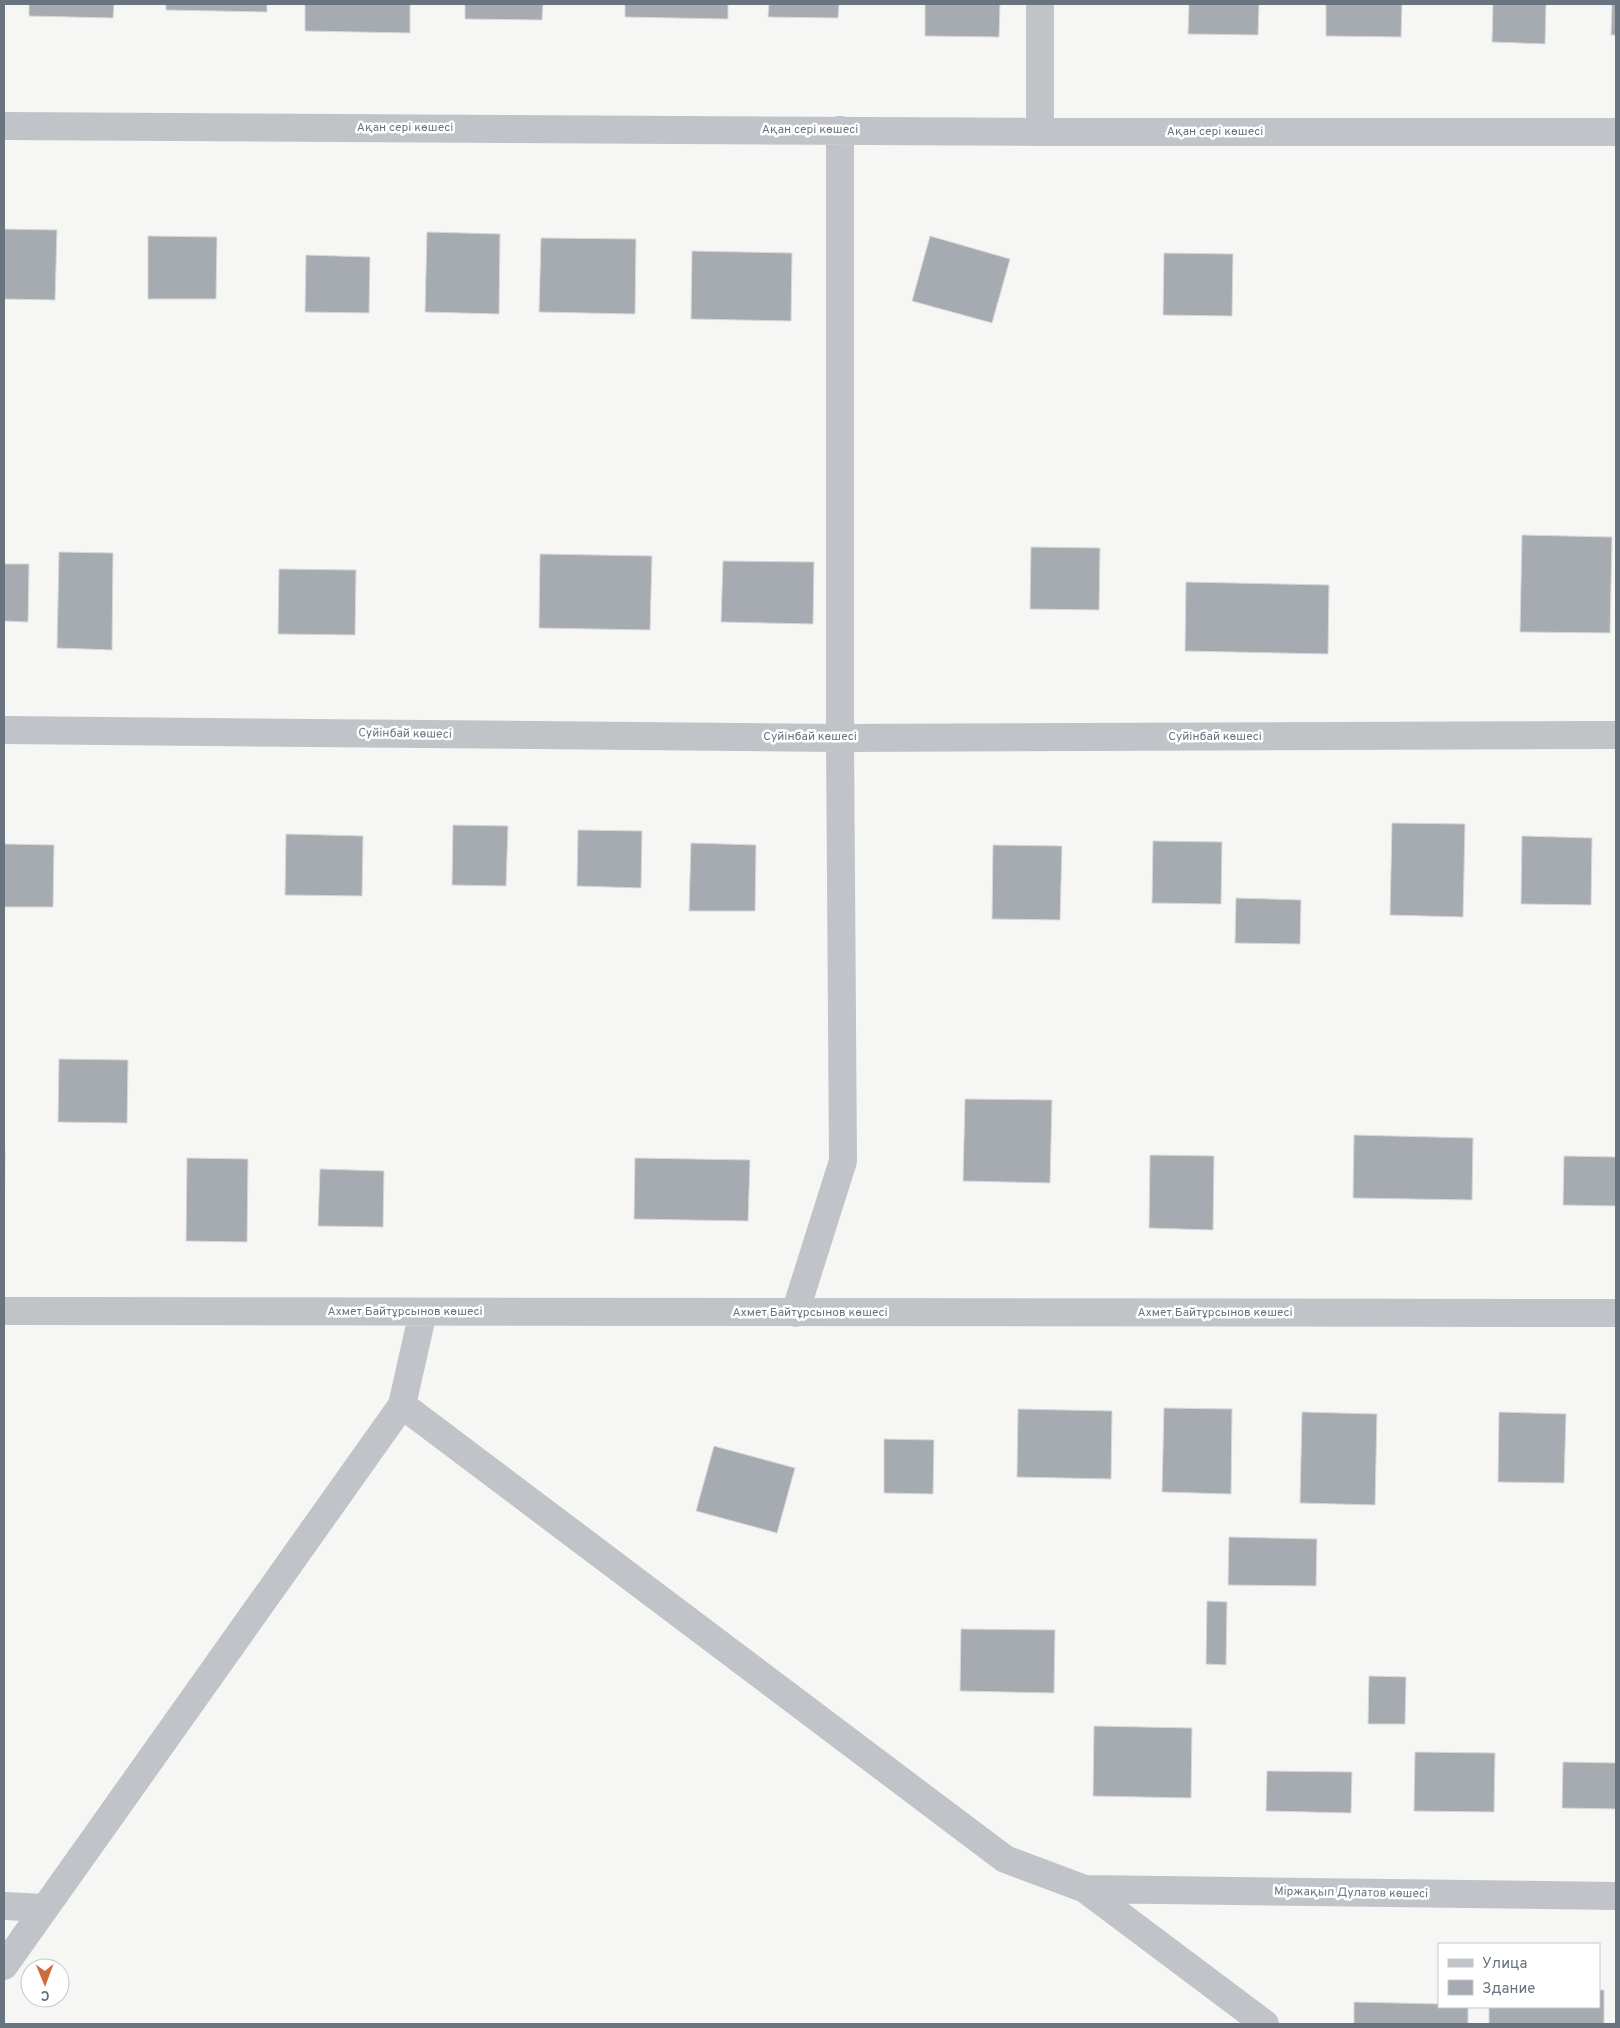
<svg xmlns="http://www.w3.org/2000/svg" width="1620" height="2028" viewBox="0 0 1620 2028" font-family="Overpass,sans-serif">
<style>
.building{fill:#a5abb1;stroke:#d8d8d6}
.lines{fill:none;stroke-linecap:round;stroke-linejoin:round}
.minor{stroke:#c0c3c7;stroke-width:28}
.labels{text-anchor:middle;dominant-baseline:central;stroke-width:5;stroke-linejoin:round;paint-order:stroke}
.street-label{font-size:12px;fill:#697481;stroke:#fff}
</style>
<rect width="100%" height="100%" fill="#f6f7f4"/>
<path class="building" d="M29,4h85l-1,14 -84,-2z
M166,4h101v8l-101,-2z
M305,4h105v29l-105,-2z
M465,4h78l-1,16 -77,-1z
M625,4h103v15l-103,-2z
M769,4h70l-1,14 -70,-1z
M925,4h75l-1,33 -74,-1z
M1189,4h70l-1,31 -70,-1z
M1326,4h76l-1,33 -75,-1z
M1493,4h53l-1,40 -53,-2z
M1612,4h4v31h-5z
M4,229l53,1 -2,70 -51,-1z
M427,232l73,2 -1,80 -74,-2z
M148,236l69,1 -1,62h-68z
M930,236l80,23 -18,64 -80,-22z
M541,238l95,1 -1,75 -96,-2z
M692,251l100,2 -1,68 -100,-2z
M1164,253l69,1 -1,62 -69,-1z
M306,255l64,2 -1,56 -64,-1z
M1522,535l90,2 -2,96 -90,-1z
M1031,547l69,1 -1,62 -69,-1z
M59,552l54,1 -1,97 -55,-2z
M540,554l112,2 -2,74 -111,-2z
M723,561l91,1 -1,62 -92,-2z
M4,564h25l-1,58 -24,-1z
M279,569l77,1 -1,65 -77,-1z
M1186,582l143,3 -1,69 -143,-3z
M1392,823l73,1 -2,93 -73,-2z
M453,825l55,1 -2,60 -54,-1z
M578,830l64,1 -1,57 -64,-2z
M286,834l77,2 -1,60 -77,-1z
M1522,836l70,2 -1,67 -70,-1z
M1153,841l69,1 -1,62 -69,-1z
M691,843l65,2 -1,66h-66z
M4,844l50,1 -1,62h-49z
M993,845l69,1 -2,74 -68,-1z
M1236,898l65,2 -1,44 -65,-1z
M59,1059l69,1 -1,63 -69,-1z
M965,1099l87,1 -2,83 -87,-2z
M1354,1135l119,3 -1,62 -119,-2z
M4,1150h1l-1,83z
M1150,1155l64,1 -1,74 -64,-2z
M1564,1156l52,1v49l-53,-1z
M187,1158l61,1 -1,83 -61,-1z
M635,1158l115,2 -2,61 -114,-2z
M320,1169l64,2 -1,56 -65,-1z
M1164,1408l68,1 -1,85 -69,-2z
M1018,1409l94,2 -1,68 -94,-2z
M1302,1412l75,2 -2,91 -75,-2z
M1499,1412l67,2 -2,69 -66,-1z
M884,1439l50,1 -1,54 -49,-1z
M714,1446l81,22 -18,65 -81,-22z
M1229,1537l88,2 -1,47 -88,-1z
M1207,1601l20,1 -1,63 -20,-1z
M961,1629l94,1 -1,63 -94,-2z
M1369,1676l37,1 -1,47h-37z
M1094,1726l98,2 -1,70 -98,-2z
M1415,1752l80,1 -1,59 -80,-1z
M1563,1762l53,1v46l-54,-1z
M1267,1771l85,1 -1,41 -85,-2z
M1599,1990h5v34h-115v-17h110z
M1354,2002l85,2v3h29v17h-114z"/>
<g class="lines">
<path class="minor" d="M4,126l1036,6h576
M1040,132v-128
M4,730l836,8 776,-3
M4,1311l1612,2
M423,1312l-21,93 603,454 80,30 180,135
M795,1313l48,-152 -3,-423v-608
M1085,1889l531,7
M4,1906l41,2
M4,1966l398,-561"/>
</g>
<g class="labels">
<g class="street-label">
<text x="405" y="128">Ақан сері көшесі</text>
<text x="810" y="130">Ақан сері көшесі</text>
<text x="1215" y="132">Ақан сері көшесі</text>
<text transform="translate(405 734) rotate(1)">Суйінбай көшесі</text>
<text x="810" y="737">Суйінбай көшесі</text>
<text x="1215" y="737">Суйінбай көшесі</text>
<text x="405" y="1312">Ахмет Байтұрсынов көшесі</text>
<text x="810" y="1313">Ахмет Байтұрсынов көшесі</text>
<text x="1215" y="1313">Ахмет Байтұрсынов көшесі</text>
<text transform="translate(1351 1893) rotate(1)">Міржақып Дулатов көшесі</text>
</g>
</g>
<rect width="1620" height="2028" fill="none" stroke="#697481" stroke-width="10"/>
<rect x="1438" y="1943" width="162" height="65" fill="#ffffff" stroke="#c3c7cd"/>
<rect x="1448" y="1959" width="25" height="8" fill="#c0c3c7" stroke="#c3c7cd"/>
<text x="1482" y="1968" font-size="15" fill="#697481">Улица</text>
<rect x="1448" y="1980" width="25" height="15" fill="#a5abb1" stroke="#c3c7cd"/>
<text x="1482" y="1993" font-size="15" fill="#697481">Здание</text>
<g transform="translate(45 1983) rotate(179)"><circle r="24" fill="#ffffff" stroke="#c3c7cd"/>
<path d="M0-4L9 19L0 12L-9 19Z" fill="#cd6d3d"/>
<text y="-8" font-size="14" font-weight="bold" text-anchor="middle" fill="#697481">С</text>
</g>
</svg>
